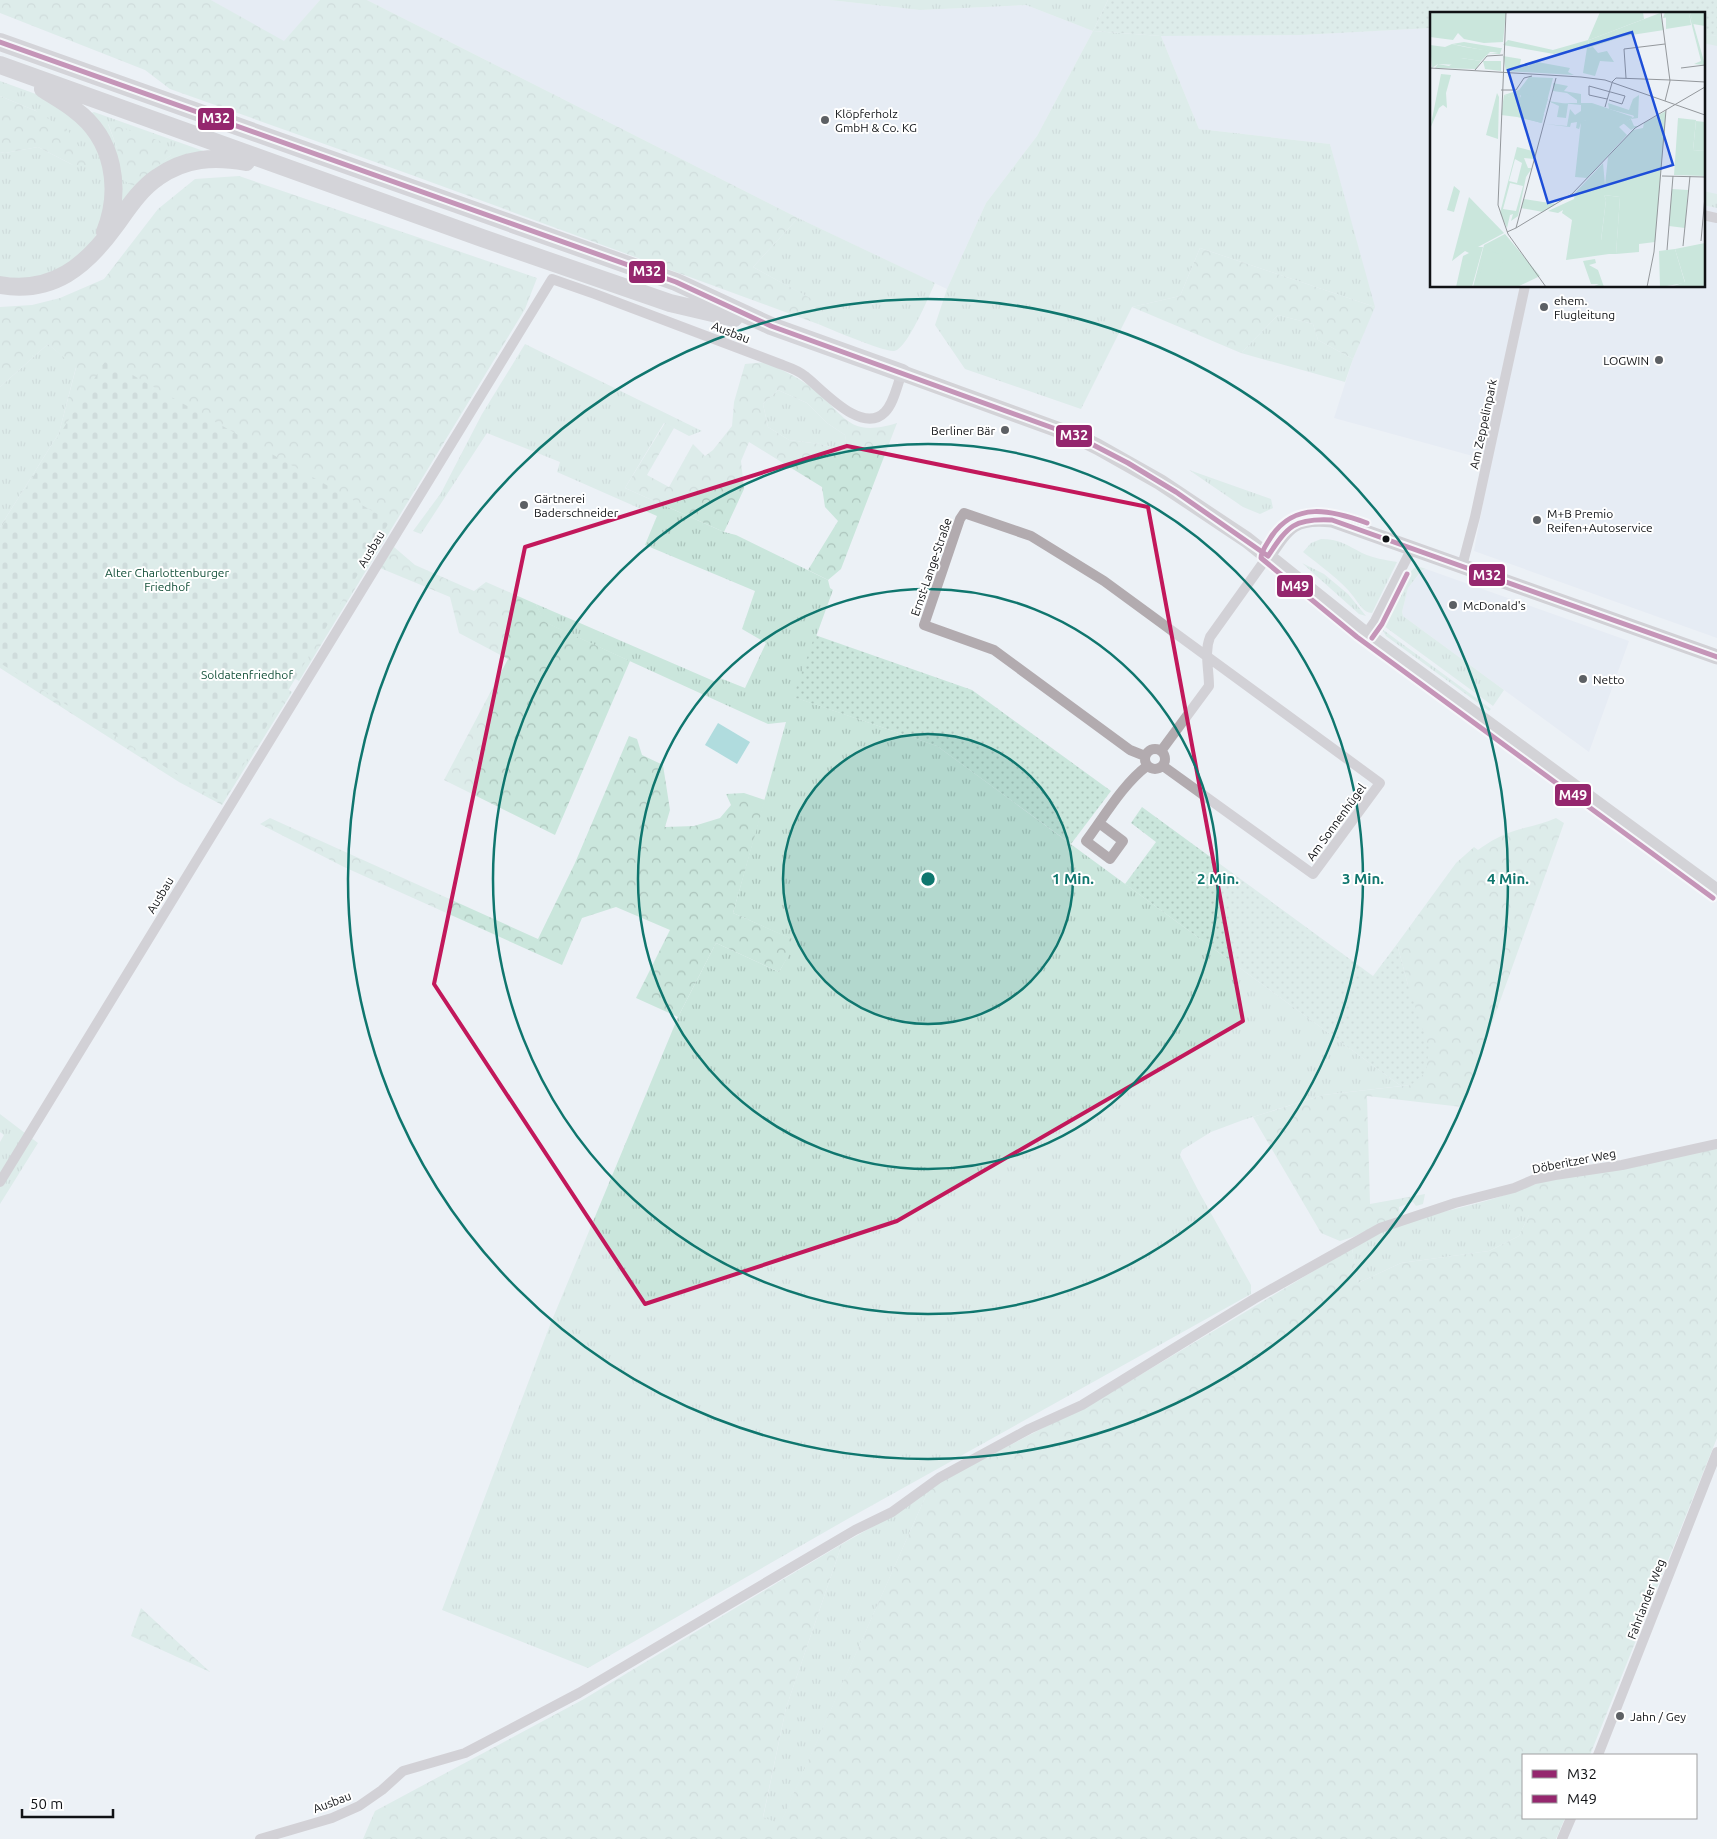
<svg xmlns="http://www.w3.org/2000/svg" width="1717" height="1839" viewBox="0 0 1717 1839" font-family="Ubuntu,sans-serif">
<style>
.built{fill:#dee6f1}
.grass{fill:url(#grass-tufts);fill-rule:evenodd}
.forest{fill:url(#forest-crowns);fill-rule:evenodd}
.cemetery{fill:url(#cemetery-stones)}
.park{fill:url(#park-dots)}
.water{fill:#b0dcde}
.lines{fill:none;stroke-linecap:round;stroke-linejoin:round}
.minor{stroke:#b2abaf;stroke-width:10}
.secondary{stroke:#b0abaf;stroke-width:15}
.primary{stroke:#b4afb2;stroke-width:16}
.trunk{stroke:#b5b2b5;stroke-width:18}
.bus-1-casing{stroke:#fff;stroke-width:9}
.bus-2-casing{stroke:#fff;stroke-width:9}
.bus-1{stroke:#95276e;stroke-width:5}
.bus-2{stroke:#95276e;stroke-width:5}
.marked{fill:none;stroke:#c2185b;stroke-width:4;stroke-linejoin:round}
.ring{fill:none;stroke:#0f766e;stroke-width:2.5}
.poi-dot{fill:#5d6064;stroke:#fff;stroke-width:2}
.bus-dot{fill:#101215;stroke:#fff;stroke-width:2}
.labels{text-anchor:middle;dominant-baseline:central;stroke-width:4;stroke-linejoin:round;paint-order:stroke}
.poi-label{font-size:12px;fill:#101215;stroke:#fff;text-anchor:start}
.street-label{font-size:12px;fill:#101215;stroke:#fff}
.park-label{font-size:12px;fill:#124f38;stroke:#fff}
.inset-road{fill:none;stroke:#94989c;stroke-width:1}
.view{fill:#1d4ed8;fill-opacity:0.15;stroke:#1d4ed8;stroke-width:2.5}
.inset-edge{fill:none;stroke:#101215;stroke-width:2.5}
.centre{fill:#0f766e;stroke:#fff;stroke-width:2.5}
.ring-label{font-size:15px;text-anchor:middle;font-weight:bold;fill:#0f766e;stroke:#fff;stroke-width:4;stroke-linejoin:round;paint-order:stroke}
.line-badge{stroke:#fff;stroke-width:2}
.badge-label{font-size:14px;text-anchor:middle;font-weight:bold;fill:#fff}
</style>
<defs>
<pattern id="grass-tufts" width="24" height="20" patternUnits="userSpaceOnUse" patternTransform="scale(1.25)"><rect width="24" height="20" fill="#cae6dc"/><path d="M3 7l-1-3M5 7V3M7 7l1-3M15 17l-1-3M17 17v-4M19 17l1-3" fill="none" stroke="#acc4bc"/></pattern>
<pattern id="forest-crowns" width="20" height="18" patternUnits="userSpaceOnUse" patternTransform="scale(1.25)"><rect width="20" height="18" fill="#cae6dc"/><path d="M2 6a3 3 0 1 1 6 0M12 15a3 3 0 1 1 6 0" fill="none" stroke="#acc4bc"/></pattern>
<pattern id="cemetery-stones" width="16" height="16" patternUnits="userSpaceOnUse" patternTransform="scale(1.25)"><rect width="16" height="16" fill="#cae6dc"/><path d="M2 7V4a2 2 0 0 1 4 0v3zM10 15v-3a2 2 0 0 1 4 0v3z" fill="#acc4bc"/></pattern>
<pattern id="park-dots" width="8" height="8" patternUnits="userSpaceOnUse" patternTransform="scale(1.25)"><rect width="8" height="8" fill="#cae6dc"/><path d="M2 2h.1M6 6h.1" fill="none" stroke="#acc4bc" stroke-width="1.8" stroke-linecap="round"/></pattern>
</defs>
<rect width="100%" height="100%" fill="#ecf1f6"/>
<path class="built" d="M211,0h109l-36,42z
M367,0h463l90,10 106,-5 67,26 -56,105 -51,67 -39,86 -149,-71z
M1431,28v258h272v-252l14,2v602l-243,-87 17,-90 -157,-43 19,-59 21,-52 -44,-163 -131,-15 -38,-93 140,-1z
M1426,569l203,72 -40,111 -186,-136 -1,-4 6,-24 15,-18z"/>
<path class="grass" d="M830,0h278l-15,31 68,5 38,93 131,15 45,163 -175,-59 -20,48 -48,11 -51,102 -116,-40 -30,-44 12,-36 39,-86 51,-67 56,-105 -67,-26 -106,5z
M1703,34l14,2v10l-14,-3z
M0,81l44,16 26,17 25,23 15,56 -12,39 -11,17 -16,13 -22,12 -22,5 -27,-2v-125l5,1 33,-6 35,18 -37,-54 -36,-15z
M94,112l118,42 -23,2 -71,59 -30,-101zM108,124l63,31 -30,23 -24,-30z
M1703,191l14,3v14l-14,-3z
M798,218l137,65c-6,13 -28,67 -41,68 -10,1 -64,-22 -76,-27l6,-18 -71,-39z
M1278,315l35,9 5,16 35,19 -8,23 -104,-29z
M48,344l28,23 -17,66 -59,94v-140z
M525,344l177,87 -13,5 -25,-13 -39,65 99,44 12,3 92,45 2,8 3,2 -39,107 143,49 464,340 -78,9 -80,25 -32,12 -29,18 -2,5 18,35 53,95v9l-407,227 -256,147 -146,-58 108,-285 128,-308 38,-74 63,29 17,-31 -63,-28 53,-191 -18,2 -224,-102 -8,-18 180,78 4,-4 25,10 21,-45 -24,-14 13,-38 -110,-46 12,-29 -100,-44 3,-10 -73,-29 -66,101 -8,-3 28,-38 41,-79z
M778,390l29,13 20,20 18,12 3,17 -28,-8 -31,-4 -21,-13 -5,-23z
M1189,470l82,29 2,9 -13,6 -17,-7z
M1321,539c18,0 26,6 41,14 11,5 23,7 35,9l-25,51c-9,0 -14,-11 -19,-17 -12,-16 -34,-31 -50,-44l8,-9z
M1302,563l22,11 24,20 18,22 -7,-2z
M1417,566l9,3 -4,1 -14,18 -6,24 1,4 101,74 -11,16 -109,-80 1,-9 3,2 23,-48z
M1382,629l109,80 -2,2 -103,-75z
M0,1114l38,29 -38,61v-62l4,-7 -4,-3z
M1516,1191l13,24 -10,21 -30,15 -88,12 -43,20 -6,-35c12,-6 24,-15 37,-20 42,-16 86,-21 127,-37z
M928,1491l-148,334 -17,-7 23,-110 56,-164 51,-29z"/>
<path class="forest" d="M0,0h211l73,41 36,-41h47l431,218 -45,49 72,39 -7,18 -412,-151 -236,-84 -25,-19 -145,-57z
M0,96l36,15 33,21 22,33h-18l-35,-18 -33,6 -5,-1z
M108,123l52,18 11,14 -38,31 -8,-5 -8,-33z
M239,176l298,102 -12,31 -226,372 -59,-37 30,34 22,14 -70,113 -43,-23 -179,-114v-141l59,-94 17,-65 -28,-24 -48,43v-80l32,-2 28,-7 44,-19 54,-70 37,-30z
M1200,248l175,59 -22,52 -35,-19 -5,-16 -35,-9 -37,38 -109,-46 48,-11z
M766,362c16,8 31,15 45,25 34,26 35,52 86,36l-56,146 -13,11 -20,-10 30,-49 -13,-14 -3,-20 -73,-45 -8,19 3,28 -20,43 -99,-44 40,-65 9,5 -27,47 22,12 24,-43 12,12 8,-6 19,-24 2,-24 11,-38zM778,390l29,13 20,20 18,12 2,17 -27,-8 -31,-4 -21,-13 -5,-23z
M394,547l21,18 59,26 12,-9 50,22 9,18 85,39 -75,174 -111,-55 64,-121 -49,-26 -9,-36 -70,-29z
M629,736l8,3 5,16 21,10 7,45 -5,17 29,-1 26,-8 11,-13 -5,-11 18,-1 21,7 -32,113 64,28 -18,31 -63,-29 -38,74 -42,-19 34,-68 -54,-23 -34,11 -20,47 -218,-98 -84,-43 10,-6 268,121 37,-76z
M1556,818l8,5 -102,284 -95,-11 3,108 55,-10 -2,10 -7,2 -3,-4 -14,5 1,8 -47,22 -13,4 -19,-8 -68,-116 70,-22 88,-10 -3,-100 -11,-41 59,-81 18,-16 4,3c12,-9 25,-16 39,-20 14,-4 26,-6 39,-12z
M1717,1148v290l-127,317h-67v63h42l-9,21h-1193l12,-28 209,-112 258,-155 -56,164 -23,109 17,7 148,-333 15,-11 167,-87 242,-145 6,35 43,-20 88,-12 30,-15 10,-21h-23l10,-24 39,-14z
M141,1608l69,64 -79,-36z"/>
<path class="cemetery" d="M106,360l284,161 -169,281 -221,-139v-133z"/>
<path class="park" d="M1108,0h609v36l-14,-2v-20h-272v14l-130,7 -140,1 -68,-5z
M815,635l157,55 139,101 -40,53 -134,-98 -144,-49z
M1142,807l231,169 24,-32 11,41 21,63 -3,24 -15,13 -10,1 -276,-202 31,-42 -25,-19z"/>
<path class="water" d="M718,723l32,19 -13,22 -32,-19z"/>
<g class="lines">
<path class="minor" d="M1703,215l14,3
M1462,566l13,-49 50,-231
M1366,634l9,-13 37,-73
M1145 759a10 10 0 1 1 20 0a10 10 0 1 1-20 0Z
M1161,751l48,-65c0,-17 -5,-34 1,-49l58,-81
M1145,756l-15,-6 -136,-100 -70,-25 36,-106 4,-6 67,23 73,45 276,202 -67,91 -150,-108
M1099,823l24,18 -13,18 -24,-18c18,-24 37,-57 61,-75
M0,1182l552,-903 43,15 185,70c8,3 18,6 25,12 17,13 57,60 80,36 9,-9 12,-27 17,-39
M1598,1755l119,-303
M260,1839l72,-21 27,-12 23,-16 21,-19 62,-18 114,-60 276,-163 37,-18 47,-34 90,-49 53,-24 172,-106 126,-71 75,-25 59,-15 21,-9 20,-4 67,-10 95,-21
M1562,1839l9,-21"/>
<path class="secondary" d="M1268,556c20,-30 26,-40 64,-36l385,137"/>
<path class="primary" d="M902,373l176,64 20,10 62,35 87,58 114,91 356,261"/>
<path class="trunk" d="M0,42l676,240 95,44 131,47
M0,65l482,173 188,65 64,15
M43,89c11,7 22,13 32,21 39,29 47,79 30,122
M0,285c53,9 86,-19 115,-59 13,-18 25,-37 43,-49 27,-19 56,-21 88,-15"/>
<defs>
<path id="bus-1" d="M0,42l676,240 95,44 307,111 50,26 48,29 92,64
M1268,556c20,-30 26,-38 64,-36l385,137"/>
<path id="bus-2" d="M1367,523c-36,-13 -72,-22 -96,14 -4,7 -10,14 -10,21l96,79 356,261
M1372,638l10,-14 25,-50"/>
</defs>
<use href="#bus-1" class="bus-1-casing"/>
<use href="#bus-2" class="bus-2-casing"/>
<use href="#bus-1" class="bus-1"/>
<use href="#bus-2" class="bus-2"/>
</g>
<path d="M0 0H1717V1839H0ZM847,446l301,61 95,514 -346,200 -252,83 -211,-320 91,-437z" fill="#ecf1f6" fill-opacity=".55" fill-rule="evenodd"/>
<path class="marked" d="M847,446l301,61 95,514 -346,200 -252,83 -211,-320 91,-437z"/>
<circle cx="928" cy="879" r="145" fill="#0f766e" fill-opacity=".12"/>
<g class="ring">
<circle cx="928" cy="879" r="145"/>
<circle cx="928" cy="879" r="290"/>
<circle cx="928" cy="879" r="435"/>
<circle cx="928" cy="879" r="580"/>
</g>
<g class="poi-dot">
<circle cx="825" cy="120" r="5"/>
<circle cx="1544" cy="307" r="5"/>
<circle cx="1659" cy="360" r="5"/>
<circle cx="1005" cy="430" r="5"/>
<circle cx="524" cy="505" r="5"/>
<circle cx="1537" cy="520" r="5"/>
<circle cx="1453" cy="605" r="5"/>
<circle cx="1583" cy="679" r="5"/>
<circle cx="1620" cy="1716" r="5"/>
</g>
<circle class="bus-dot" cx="1386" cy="539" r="4.5"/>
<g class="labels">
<g class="poi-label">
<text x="835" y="113">Klöpferholz<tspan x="835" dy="14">GmbH &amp; Co. KG</tspan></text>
<text x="1554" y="300">ehem.<tspan x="1554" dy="14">Flugleitung</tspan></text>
<text x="1649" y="360" text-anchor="end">LOGWIN</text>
<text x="995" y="430" text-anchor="end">Berliner Bär</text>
<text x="534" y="498">Gärtnerei<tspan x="534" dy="14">Baderschneider</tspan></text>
<text x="1547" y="513">M+B Premio<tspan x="1547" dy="14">Reifen+Autoservice</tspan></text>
<text x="1463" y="605">McDonald's</text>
<text x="1593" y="679">Netto</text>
<text x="1630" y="1716">Jahn / Gey</text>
</g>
<g class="street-label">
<text transform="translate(731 332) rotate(21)">Ausbau</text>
<text transform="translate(1483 424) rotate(-78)">Am Zeppelinpark</text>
<text transform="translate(371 549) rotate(-59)">Ausbau</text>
<text transform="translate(931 567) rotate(-71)">Ernst-Lange-Straße</text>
<text transform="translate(1336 822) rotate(-54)">Am Sonnenhügel</text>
<text transform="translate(160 895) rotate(-59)">Ausbau</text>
<text transform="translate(1574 1161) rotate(-11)">Döberitzer Weg</text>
<text transform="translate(1646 1599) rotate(-69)">Fahrlander Weg</text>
<text transform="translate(332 1802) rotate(-21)">Ausbau</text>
</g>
<g class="park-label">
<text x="167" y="572">Alter Charlottenburger<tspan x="167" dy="14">Friedhof</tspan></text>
<text x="247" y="674">Soldatenfriedhof</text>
</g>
</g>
<g transform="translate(1430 12)">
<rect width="275" height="275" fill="#ecf1f6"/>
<path d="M0,0h76l-3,30 -19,1 -20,-4 -6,-6 -5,7 -23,-3zM170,0h43l1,7 -55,21 -1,8 5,-1 5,6 9,-2 7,11 -14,-1 -5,15 -12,-3 4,-25 -33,6 -51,-9 5,-5 45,10 35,-10zM34,30l36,6h2l-2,6h-13l11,-1 -46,-9zM31,46l20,3 -5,8 -41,-1 3,-4 11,2zM123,71l15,3 -4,5 17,3v9h11l41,14 -14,10 8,8 -40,43 -12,-1 6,-55 5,-2h-5v-15l-20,-2h16v-3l-10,-7 -14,-2zM67,81l2,4 -1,42 -12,-4zM89,82l3,6 -5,17 -16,-2 3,-20 11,3zM87,135l19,5 -2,7 -10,-1 4,10h4l-6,9 -8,39 -7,5 2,-7 -3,1 -3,13 -7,-15zM85,147l7,4 -5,20 -8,-2zM80,171l13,3 -7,25 -13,-2zM24,174l6,5 -6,21 -7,-2zM174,183l16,2 -4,57h-7v-13h-8l5,-41zM39,185l35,36 -26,14h5l-11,40h-16l7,-31 6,-3 -4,-2 -13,10zM94,187l32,5 -13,8 -22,-4zM75,222l35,42 -23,11h-44l11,-42zM275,231v44h-34l14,-5 -10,-33z" fill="#cae6dc" fill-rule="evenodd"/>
<path d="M22,32l13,3 33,5h-8l-9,9 -20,-3 -2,7 -21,-1 -6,4 -2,-23 15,2zM73,44l18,3 -1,5 9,2 3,-5 38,7 -2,4 6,3 -68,-4zM53,49h18v10l-16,-2zM11,62l10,1 -5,18 1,15 -4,-3 -4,3 -9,21zM99,65l24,1 -9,35 -4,-2 4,3 -2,9 -25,-6 4,-22 -5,4 -12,-4 15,-5zM209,83l-1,23 -7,1 3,7h4l-7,4 -8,-7 11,-6 -4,-10 3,-8zM118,89l20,3 -2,14 -9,-1 2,-11zM140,97l5,6 6,-4v9h5l-5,3 -2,6 -3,-1 1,-6 -6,1 -1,4 -25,-3 22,2zM236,99l-11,131 -16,2v8l-23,2 4,-57 -16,-2 2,5 -5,40 8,1v13l-43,6 6,-40 -10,-7 1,-3 -5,3 -10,-2 26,-12 1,-6 28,-30 2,22 3,-28 25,-27 10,-2 1,-5zM248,106l18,2 -3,30 12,1v25l-31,-1zM242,177l16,1 -3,38 -16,-2zM245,237l10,34 -25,4 -1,-36zM165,247l1,4 -7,2 9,5 6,17h-12l7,-3h-8l-8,-23z" fill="#cae6dc"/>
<path d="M93,82l25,5 -7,24 -24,-7zM266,109l9,1v29l-12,-1z" fill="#cae6dc"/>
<path d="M235,0h25l15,53 -11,-1 7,-3 -12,-47 -26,4zM230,1l4,17 -39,6 -37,12 1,-8zM178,91l21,7 1,-3 5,9 -26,-7z" fill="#cae6dc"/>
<path d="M259,0l2,13 -25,4v-13zM260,0h15v14l-12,-2zM57,238l17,6 -9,30 -17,-5z" fill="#cae6dc"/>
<path class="inset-road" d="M76,0l-8,193 10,29 38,53M231,0l9,69 -5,20M0,56l151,9M251,56l24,-3M45,58l12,-14 16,-1M151,65l24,3 100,35M196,66l-2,-29 41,-5M240,68l35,2M182,70l4,-4 54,2M71,78h15l8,-12 8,-2M177,87l-18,-4v-9l36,10 -3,8 -13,-4M175,95l7,-24M232,164l43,1M86,216l56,-34 63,-66 70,-41M77,220l9,-4 40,-150M271,229l4,-45M253,234l7,-70M237,238l6,-74M217,275l7,-35 12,-142"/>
<path class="view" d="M202,20l41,133 -125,38 -40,-133z"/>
<rect width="275" height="275" class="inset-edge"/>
</g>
<circle cx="928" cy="879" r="8" class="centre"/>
<g class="ring-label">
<text x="1073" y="884">1 Min.</text>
<text x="1218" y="884">2 Min.</text>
<text x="1363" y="884">3 Min.</text>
<text x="1508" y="884">4 Min.</text>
</g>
<g class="line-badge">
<rect x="197" y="107" width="38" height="24" rx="5" fill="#95276e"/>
<rect x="628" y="260" width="38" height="24" rx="5" fill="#95276e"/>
<rect x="1055" y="424" width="38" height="24" rx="5" fill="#95276e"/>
<rect x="1468" y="563" width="38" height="24" rx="5" fill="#95276e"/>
<rect x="1276" y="574" width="38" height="24" rx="5" fill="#95276e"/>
<rect x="1554" y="783" width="38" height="24" rx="5" fill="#95276e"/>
</g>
<g class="badge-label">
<text x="216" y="123">M32</text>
<text x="647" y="276">M32</text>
<text x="1074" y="440">M32</text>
<text x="1487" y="580">M32</text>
<text x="1295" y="591">M49</text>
<text x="1573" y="800">M49</text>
</g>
<rect x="1522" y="1754" width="175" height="65" fill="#ffffff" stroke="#9fa0a1"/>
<rect x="1532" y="1770" width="25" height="8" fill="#95276e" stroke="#9fa0a1"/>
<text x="1567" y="1779" font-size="15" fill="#101215">M32</text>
<rect x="1532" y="1795" width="25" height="8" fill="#95276e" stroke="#9fa0a1"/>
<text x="1567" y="1804" font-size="15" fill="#101215">M49</text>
<path d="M22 1809v8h91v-8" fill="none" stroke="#101215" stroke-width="2.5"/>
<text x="30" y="1809" font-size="15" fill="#101215" stroke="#ffffff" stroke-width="4" paint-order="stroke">50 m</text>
</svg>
